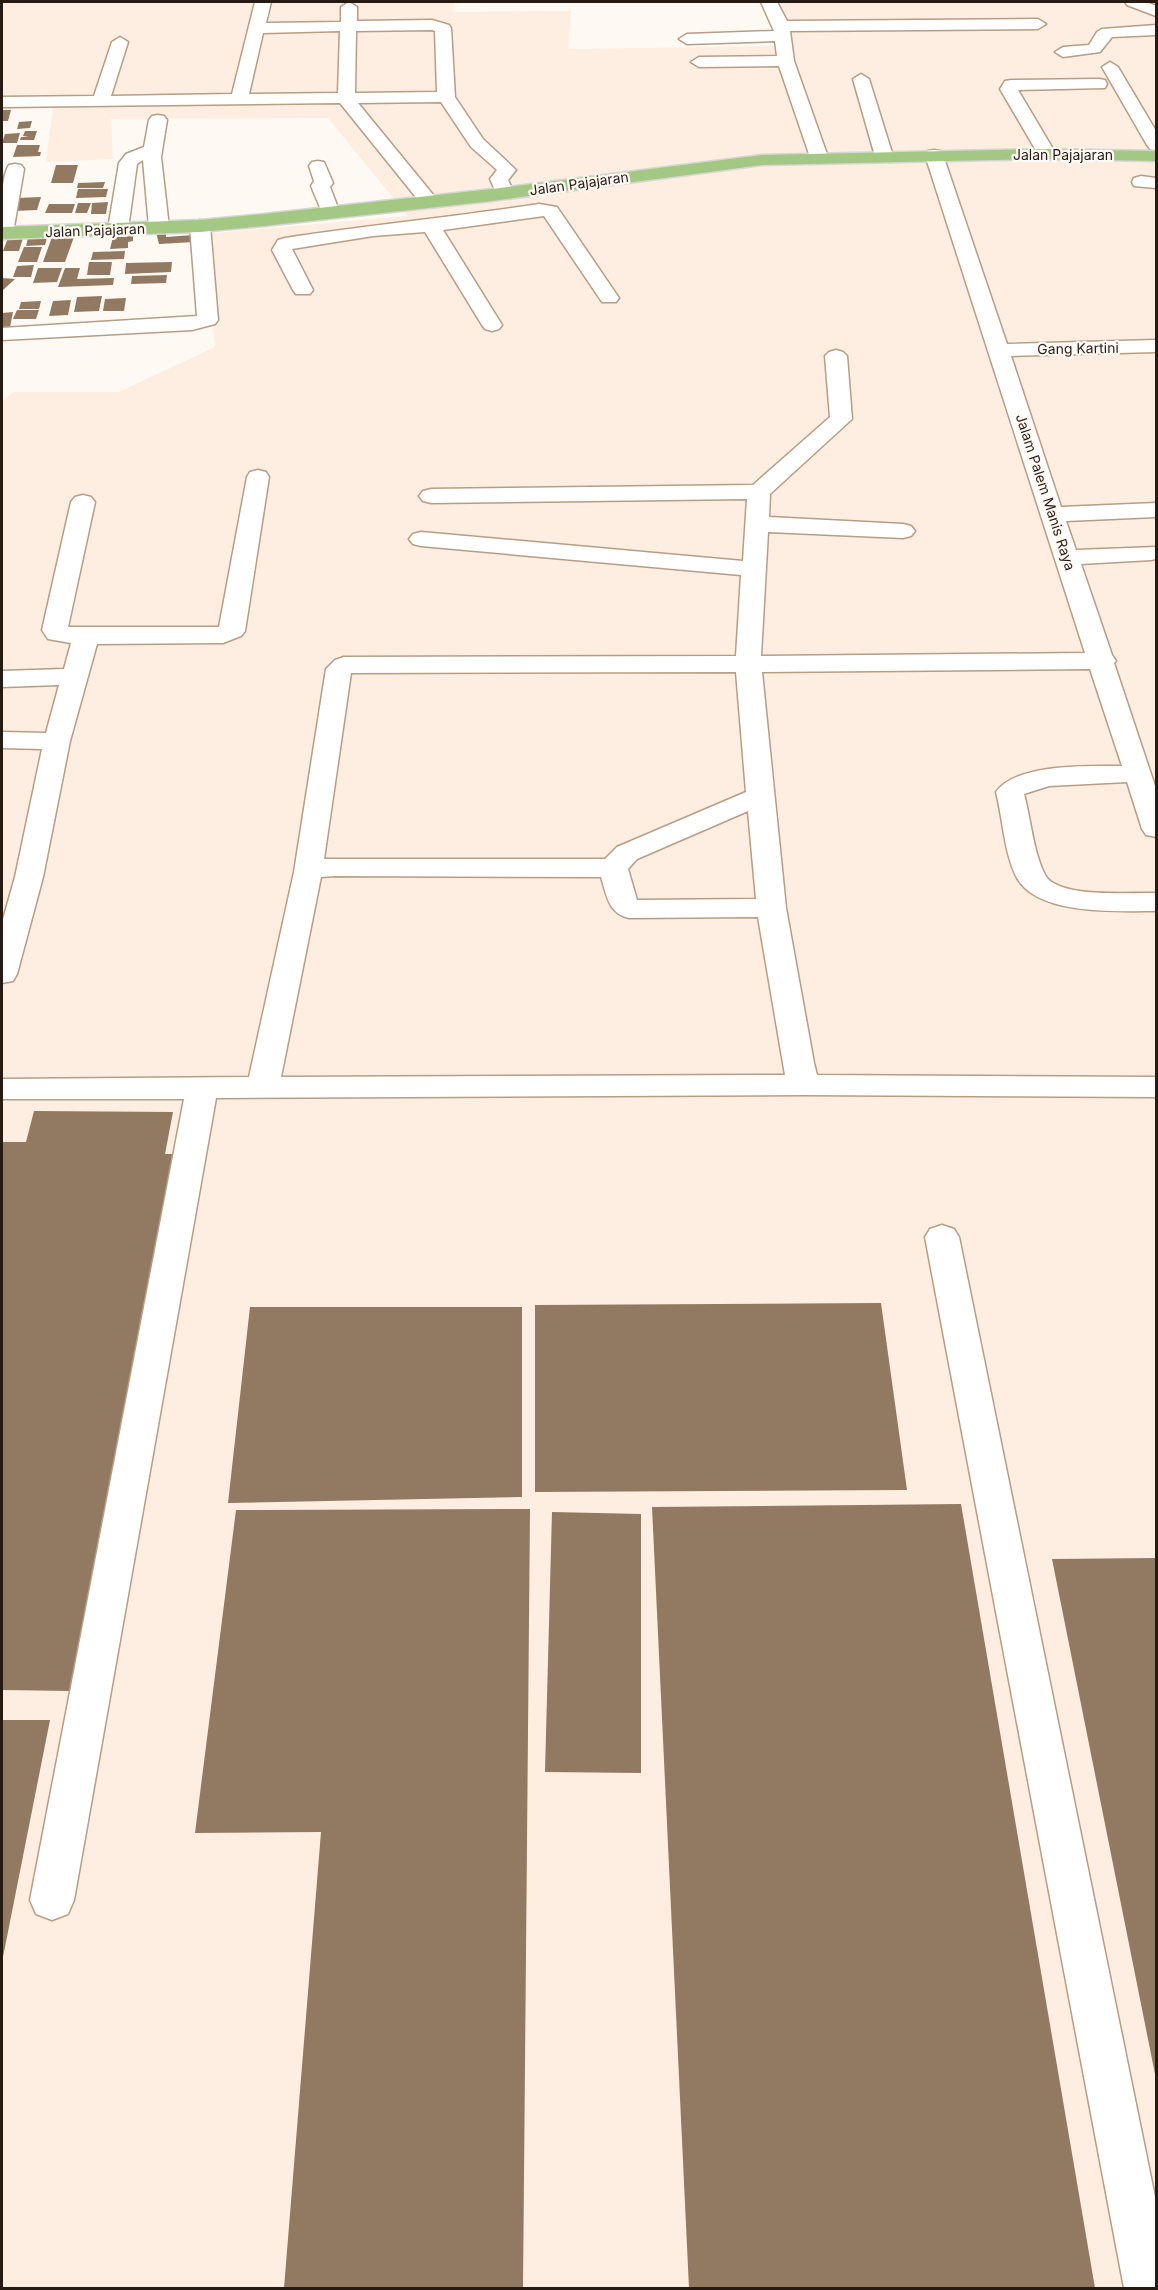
<svg xmlns="http://www.w3.org/2000/svg" width="1158" height="2290" viewBox="0 0 1158 2290" font-family="Inter,sans-serif">
<style>
.industrial{fill:#feede1}
.building{fill:#927961}
.lines{fill:none;stroke-linecap:round;stroke-linejoin:round}
.minor-casing{stroke:#b79d84;stroke-width:3}
.major-casing{stroke:#d8d6d4;stroke-width:3}
.minor{fill:#fff;fill-rule:evenodd}
.major{fill:#a2c883;fill-rule:evenodd}
.labels{text-anchor:middle;dominant-baseline:central;stroke-width:4.5;stroke-linejoin:round;paint-order:stroke}
.far-street-label{font-size:14px;fill:#261b12;stroke:#fff9f4}
</style>
<rect width="100%" height="100%" fill="#fff9f4"/>
<path class="industrial" d="M2,2h452l-1,10 118,-1 -3,38 215,-3 -19,-44h392v2286h-1154v-1887l12,-9h105l96,-45 -12,-113 205,-18 -80,-98 -217,1 2,40 -67,3 7,-54 -51,1z"/>
<path class="building" d="M2,110h9l-3,11h-6z
M32,121l-2,7 -13,1 2,-7z
M25,131h12l-3,9h-14l1,-3h8l-6,-1z
M20,133l-3,10h-15l3,-9z
M17,145h23l-2,7h3l-1,4 -27,1z
M56,165h22l-5,18h-22z
M105,182l-2,6h-26l1,-5z
M78,189h30l-2,8 -30,1z
M41,197l-4,13 -23,1 3,-13z
M108,202l-2,12h-15l1,-11z
M78,203h13l-4,10h-12z
M49,204h26l-3,9h-27z
M156,232h10v5l27,-2 1,7 -35,2z
M133,236v5l-5,1v6l-18,1 3,-12z
M52,237h22l-9,25h-22z
M8,238h15l-4,13h-16z
M28,238h19l-2,7 -19,1z
M24,247h18l-5,15h-19z
M125,251l-1,8 -33,1 2,-8z
M89,262h23l-2,13h-23z
M172,262l-1,10 -46,2 1,-11z
M34,265l-3,12h-18l4,-11z
M38,268h24l-5,14 -24,1z
M65,268h15l-3,11 37,-1 -1,7 -55,2z
M167,275l-1,8 -35,1 1,-8z
M2,278l13,1 -13,12z
M102,296l-3,15 -25,1 3,-15z
M126,298l-2,13h-21l2,-12z
M71,300l-3,15 -19,1 4,-15z
M41,301l-2,8h-20l2,-7z
M17,310h22l-3,9h-23z
M13,312l-3,15h-8v-14z
M34,1111l139,1 -8,42h10l-104,537 -69,-1v-548h24z
M881,1303l26,187 -372,2v-187z
M250,1307h272v190l-294,6z
M961,1504l134,784h-406l-37,-781z
M530,1509l-7,779h-239l37,-456 -126,1 41,-323z
M552,1512l89,2v259l-96,-1z
M1156,1558v516h-1l-103,-515z
M2,1720h48l-47,237h-1z"/>
<g class="lines">
<defs>
<path id="minor" d="M255,2h16l-5,21 75,-1v-15l8,-5 8,5v14l75,-1 17,5 2,3 4,69 28,42 33,31 -8,10 6,13 -2,4h-14l-8,-18 7,-9 -26,-23 -30,-45 -83,1 81,99 -2,4h-14l-83,-103 -338,4v-10l92,-1 18,-54 8,-5 8,5 -17,54 121,-2zM432,30l3,1 2,61 -82,1 1,-62zM340,31l-2,62 -89,1 14,-61z
M761,2h16l10,19 251,-2 8,5 -8,5 -248,2 4,30 34,96 -3,4h-12l-3,-4 -31,-91 -80,1 -8,-5 8,-5 78,-1 -2,-15 -88,3 -8,-5 8,-5 87,-3z
M1125,2h21l10,4v10l-29,-11z
M1156,25v10l-44,2 -12,15 -37,5 -8,-5 8,-5 26,-2 8,-13 5,-3z
M1110,62l8,5 38,64v19l-6,-1 -3,-4 -45,-78z
M861,74l8,5 24,77 -3,4h-12l-3,-4 -22,-77z
M1099,79l6,1 2,4 -2,4 -87,2 38,64 -3,4h-12l-3,-4 -38,-65 5,-8 6,-1z
M158,115l6,1 3,4 -6,37 8,70 -3,4h-14l-3,-4 -6,-67 -6,4 -9,65 -3,4h-14l-3,-4 11,-66 7,-9 18,-7 5,-27 3,-4z
M934,150l6,1 3,4 64,189 149,-4v12l-145,4 50,151 95,-4v14l-90,4 10,29 80,-3v12l-5,1 -70,4 31,91 4,6 -2,2 42,126v48l-10,-2 -4,-6 -15,-47 -78,4 -25,8c7,26 9,57 21,81 13,24 87,17 111,18v18c-37,0 -118,5 -139,-33 -13,-25 -14,-59 -21,-86 20,-29 93,-26 126,-26l-32,-97 -328,3 24,236 28,155 3,12 339,2v20l-352,-2 -588,3 -142,802 -6,14 -16,6 -16,-6 -6,-14 154,-801h-182v-20l247,-2 45,-205 32,-203 9,-9 9,-3 392,-1 5,-81 -320,-29 -8,-2 -4,-5 4,-5 8,-2 322,29 4,-62 -316,4 -8,-2 -4,-5 4,-5 8,-2 322,-4 77,-68 -5,-61 4,-4 7,-2 7,2 4,4 5,63 -82,75 -1,23 134,7 8,2 4,5 -4,5 -8,2 -135,-6 -7,124 324,-3 -160,-498 3,-4zM736,672l10,120 -129,55 -12,12h-281l27,-186zM748,811l8,88 -119,1 -9,-31 9,-10zM335,876l266,1c6,19 7,36 28,41l129,-1 27,158 -504,2 40,-200z
M318,161l6,1 9,21 -3,4 10,26 -2,4h-14l-13,-31 3,-5 -5,-15 3,-4z
M15,164l6,1 3,4 -11,64 -3,4 -7,2c-3,-13 -3,-61 6,-74z
M1141,176l15,2v10l-22,-2 -2,-4 2,-4z
M539,204l18,3 62,91 -3,4h-14l-58,-86 -101,14 59,95 -3,4 -7,2 -7,-2 -3,-4 -57,-93 -52,4 -81,13 21,41 -3,4h-14l-3,-4 -21,-40 6,-10 7,-2c85,-13 169,-21 254,-34z
M200,220l7,2 3,4 8,94 -3,4 -23,6 -190,10v-12l195,-12 -7,-90 3,-4z
M258,470l8,2 3,5 -24,154 -4,5 -18,7 -126,1 -27,97 -27,136 -26,97 -4,7 -11,2v-60l13,-46 27,-128 -40,-1v-16l44,1 13,-48 -57,2v-16l62,-2 7,-26 -23,-4 -6,-9 29,-128 4,-5 8,-2 8,2 4,5 -27,125h151l28,-150 3,-5z
M942,1225l12,4 5,8 197,965v86h-32l-199,-1051 5,-8z"/>
<path id="major" d="M1047,149l109,2v10l-109,-2 -285,6 -270,36 -228,25 -64,6 -198,7v-12l198,-7 64,-6 228,-25 270,-34z"/>
</defs>
<use href="#minor" class="minor-casing"/>
<use href="#major" class="major-casing"/>
<use href="#minor" class="minor"/>
<use href="#major" class="major"/>
</g>
<g class="labels">
<g class="far-street-label">
<text x="1063" y="154">Jalan Pajajaran</text>
<text transform="translate(579 183) rotate(-8)">Jalan Pajajaran</text>
<text transform="translate(95 230) rotate(-2)">Jalan Pajajaran</text>
<text transform="translate(1078 348) rotate(-1)">Gang Kartini</text>
<text transform="translate(1046 492) rotate(72)">Jalam Palem Manis Raya</text>
</g>
</g>
<rect width="1158" height="2290" fill="none" stroke="#261b12" stroke-width="6"/>
</svg>
